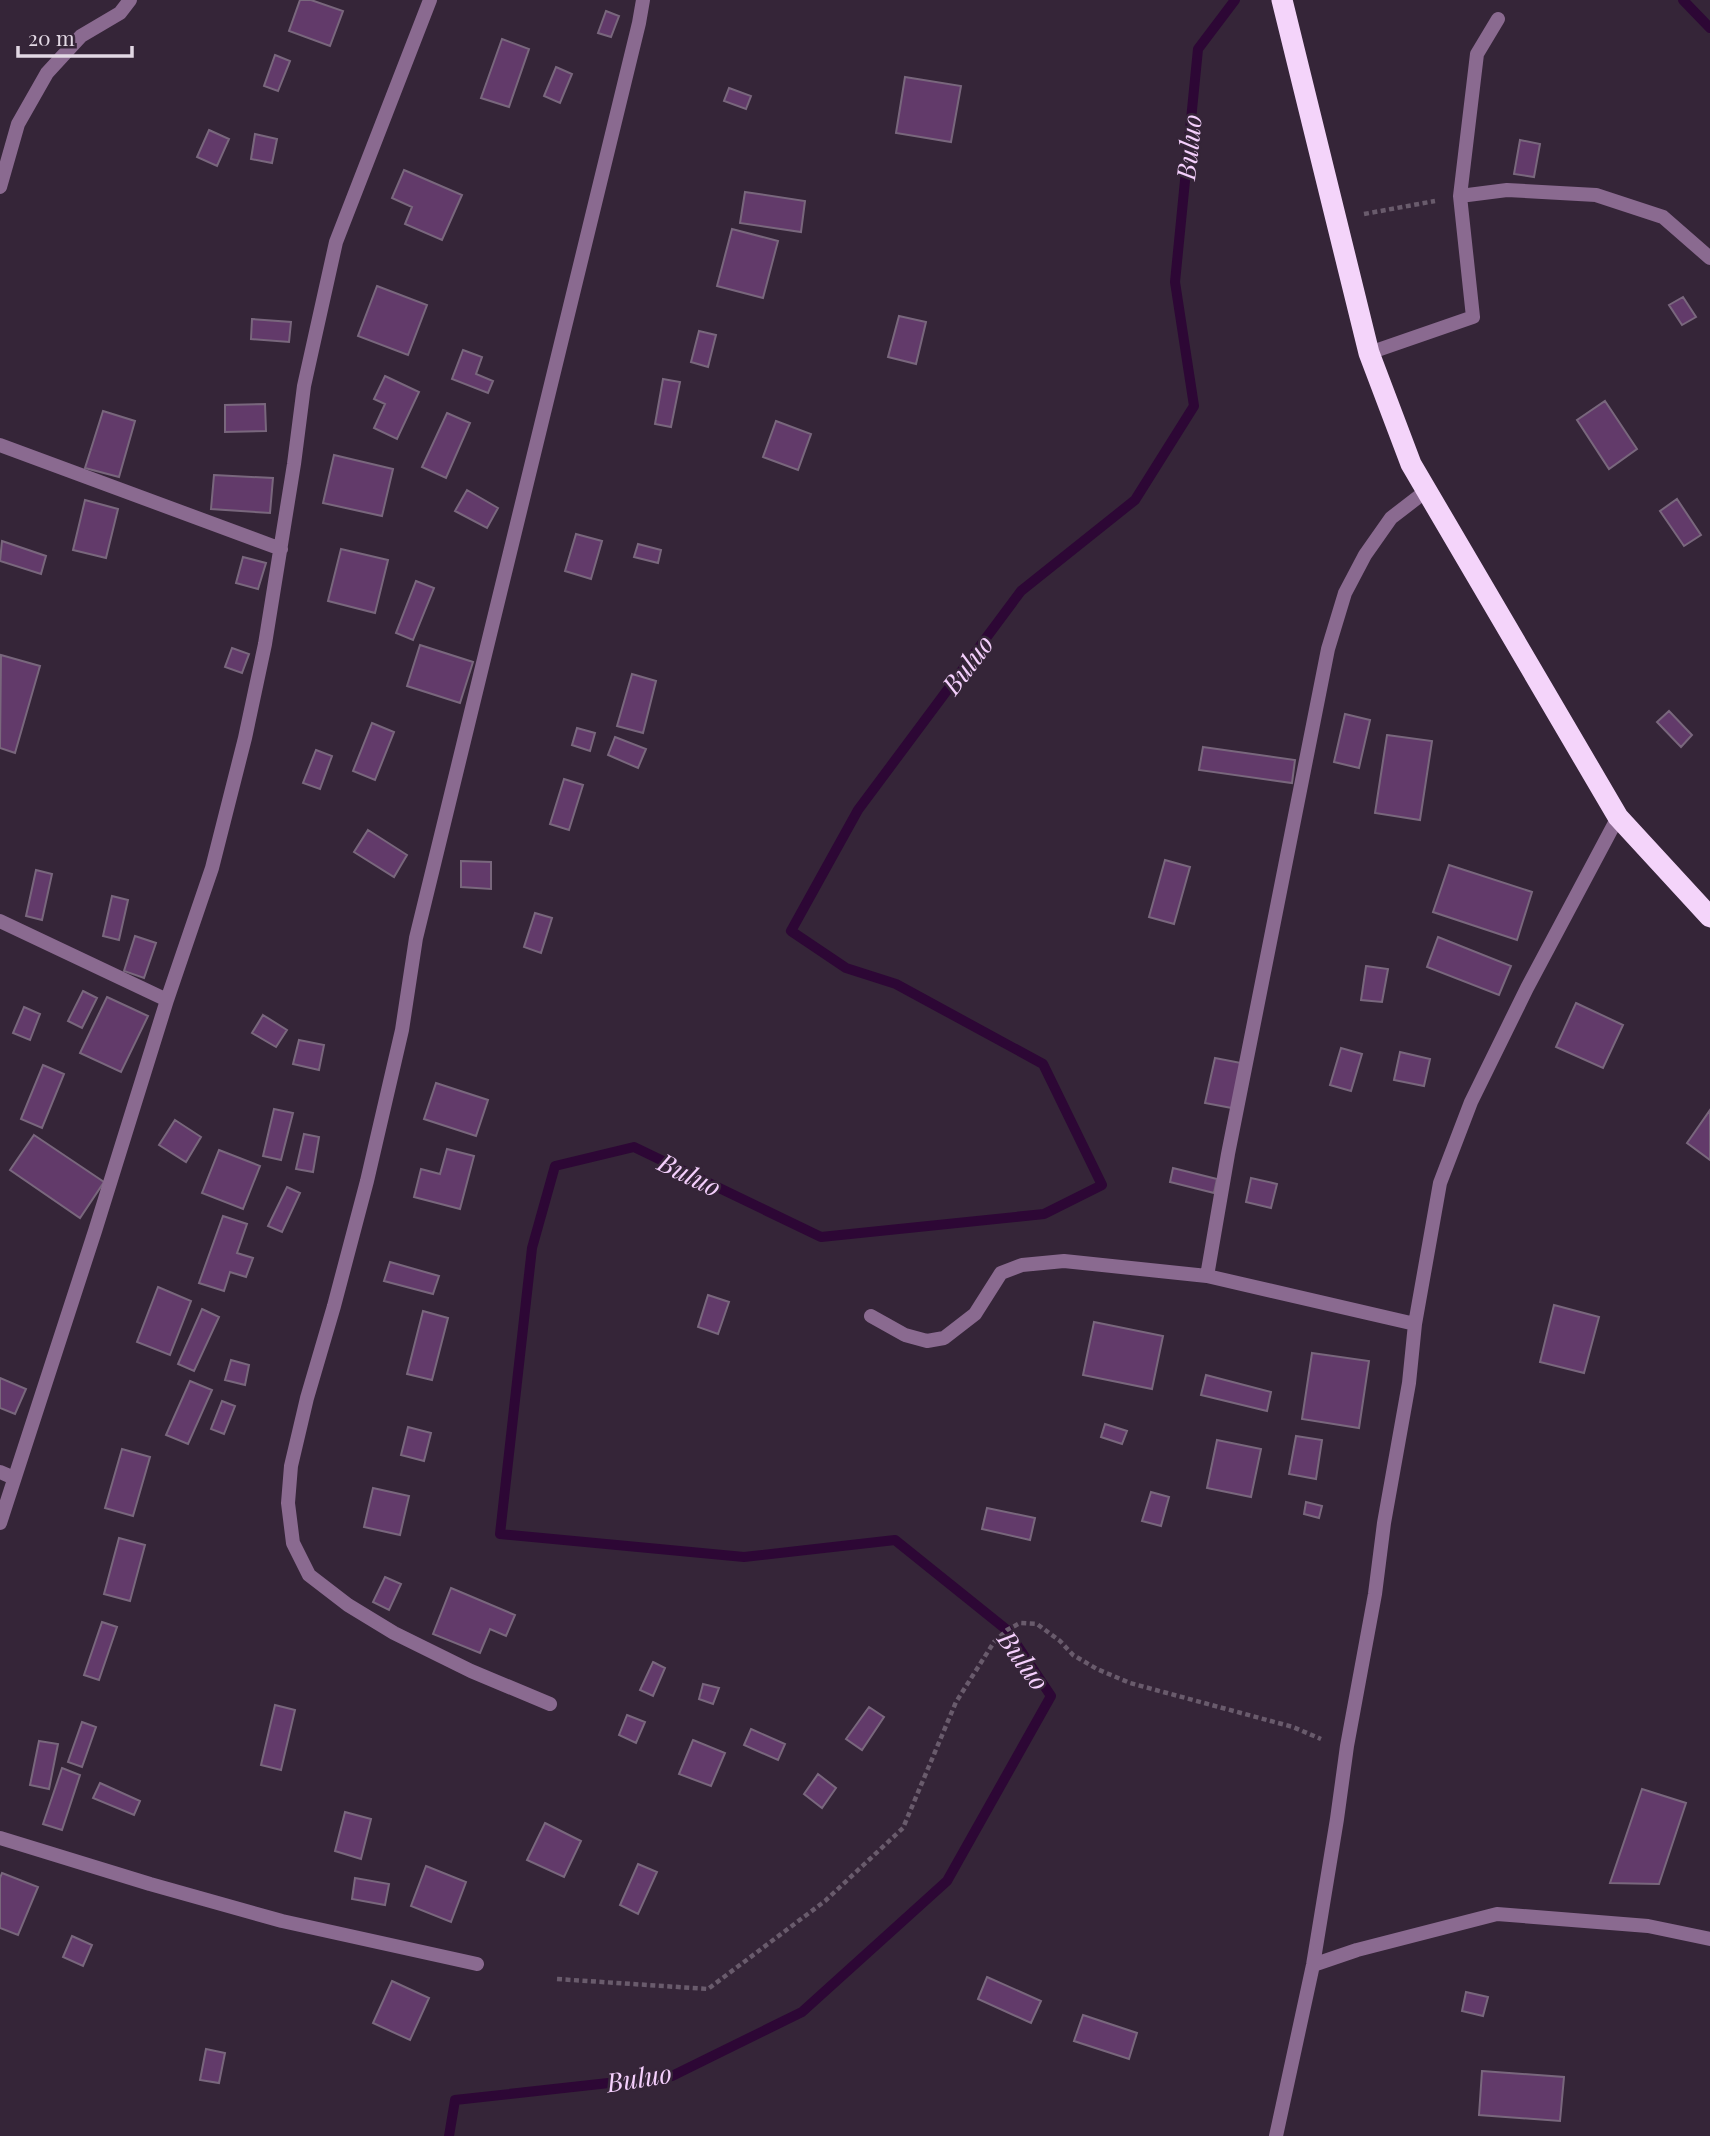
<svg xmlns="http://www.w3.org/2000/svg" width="1710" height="2136" viewBox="0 0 1710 2136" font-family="'Playfair Display',serif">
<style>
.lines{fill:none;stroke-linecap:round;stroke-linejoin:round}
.stream{stroke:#2d0735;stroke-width:10}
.building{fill:#623a6a;stroke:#79677d;stroke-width:2}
.path{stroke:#695b6c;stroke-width:4.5;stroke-dasharray:5 3.5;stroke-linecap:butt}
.street{stroke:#8a6a90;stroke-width:14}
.highway{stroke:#f4d4fa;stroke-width:21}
.labels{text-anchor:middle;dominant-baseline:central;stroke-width:5;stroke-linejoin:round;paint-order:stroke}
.water-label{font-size:26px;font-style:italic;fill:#f5d0fd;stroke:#352538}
</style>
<rect width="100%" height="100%" fill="#352538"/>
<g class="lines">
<path class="stream" d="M1683,0l27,28
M449,2136l6,-36 217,-24 130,-64 145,-131 104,-185 -44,-66 -112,-90 -151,17 -244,-23 32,-286 23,-82 79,-19 187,90 223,-23 58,-29 -59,-121 -147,-80 -50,-16 -55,-37 67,-121 163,-219 114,-91 59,-94 -19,-124 23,-233 37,-49"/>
</g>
<path class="building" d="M300,0h11l32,11 -13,35 -41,-15z
M606,11l13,5 -8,21 -13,-4z
M502,39l27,10 -20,58 -28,-9z
M275,55l15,6 -12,30 -14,-5z
M556,67l16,7 -12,29 -16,-7z
M905,77l56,9 -10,56 -55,-9z
M729,88l22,8 -5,13 -22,-8z
M209,130l20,9 -12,27 -20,-9z
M255,134l22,5 -5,24 -21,-4z
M1520,140l20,4 -6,33 -20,-3z
M404,170l58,25 -20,45 -37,-16 7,-17 -20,-9z
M745,192l60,9 -4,31 -61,-9z
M732,229l46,12 -15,57 -46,-12z
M377,286l50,19 -19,50 -50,-19z
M1683,297l13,20 -14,8 -13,-20z
M899,316l27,6 -10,42 -28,-7z
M252,319l39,3 -2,20 -38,-3z
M699,331l17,4 -8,32 -17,-5z
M463,350l19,7 -6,17 17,7 -5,12 -36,-14z
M385,376l34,16 -22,47 -23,-11 11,-24 -11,-5z
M663,379l17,3 -9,45 -16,-3z
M1605,401l32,48 -28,20 -32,-49z
M265,404l1,27 -41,1v-27z
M103,411l32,10 -16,56 -34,-9z
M447,413l23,10 -24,55 -24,-11z
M776,421l35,13 -13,36 -35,-13z
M334,455l59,14 -11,47 -59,-13z
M214,475l59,3 -3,35 -59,-4z
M467,490l31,18 -11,20 -32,-17z
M1677,499l24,36 -17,11 -24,-35z
M85,500l33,9 -12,49 -33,-8z
M576,534l26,7 -11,38 -26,-8z
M2,541l44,15 -5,18 -41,-13z
M638,544l23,6 -3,13 -24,-6z
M341,549l47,11 -13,53 -47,-12z
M243,557l23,6 -8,26 -22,-6z
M416,581l18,7 -21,52 -17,-7z
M420,645l53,17 -13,41 -53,-17z
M232,648l17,6 -7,19 -17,-6z
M1,655l39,11 -25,87 -15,-5z
M632,674l24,7 -13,52 -26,-7z
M1669,711l23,24 -11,12 -24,-25z
M1345,714l25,6 -11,48 -25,-6z
M372,723l22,9 -19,48 -22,-9z
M577,728l18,5 -5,18 -18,-6z
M1387,735l45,6 -12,79 -45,-7z
M615,737l31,12 -8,19 -30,-13z
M1203,747l92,13 -3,23 -93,-13z
M316,750l16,6 -12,33 -17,-6z
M564,779l19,6 -14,45 -19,-6z
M368,830l39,25 -13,22 -40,-25z
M1165,860l25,7 -16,57 -25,-7z
M461,861l30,1v27l-30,-2z
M1449,865l83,27 -15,48 -84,-28z
M36,870l16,4 -10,46 -16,-4z
M112,896l16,4 -9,40 -16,-4z
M535,913l17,5 -11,35 -17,-6z
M135,936l21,7 -12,35 -20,-7z
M1438,937l73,29 -12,29 -72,-28z
M1366,966l22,3 -6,33 -21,-2z
M83,991l14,7 -15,30 -14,-7z
M107,997l41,19 -27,56 -41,-19z
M1576,1003l47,22 -20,43 -47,-21z
M24,1007l16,7 -10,26 -17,-7z
M263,1015l24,15 -11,17 -24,-14z
M299,1040l25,5 -5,25 -26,-6z
M1341,1048l21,6 -11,37 -21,-6z
M1400,1052l30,7 -6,27 -30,-6z
M1215,1058l26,5 -9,45 -27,-5z
M43,1065l21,9 -22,54 -21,-9z
M436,1083l52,17 -12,36 -52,-17z
M274,1109l19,4 -12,47 -18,-4z
M1710,1110v50l-23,-17z
M175,1120l26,17 -15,25 -27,-17z
M304,1134l15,3 -6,35 -17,-3z
M34,1135l70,47 -24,36 -70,-48z
M447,1149l27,7 -14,53 -46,-12 7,-28 19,5z
M219,1150l41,16 -17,43 -41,-16z
M1173,1168l44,11 -3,14 -44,-11z
M1251,1178l26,6 -6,24 -25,-6z
M287,1187l13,6 -18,39 -14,-6z
M223,1216l24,8 -10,29 16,5 -7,19 -16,-5 -6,19 -25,-8z
M390,1262l49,14 -6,18 -49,-13z
M158,1287l33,14 -21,54 -33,-13z
M708,1295l21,7 -11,32 -20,-7z
M1554,1305l45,12 -15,56 -44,-11z
M202,1309l17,8 -25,54 -16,-7z
M423,1311l25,7 -16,62 -25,-6z
M1094,1322l69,14 -11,53 -69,-14z
M1312,1353l57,8 -10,67 -57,-9z
M231,1360l18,5 -4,20 -20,-5z
M1206,1375l65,17 -4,19 -66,-16z
M0,1378l26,11 -11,25 -15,-6z
M190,1381l22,9 -24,54 -22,-9z
M222,1401l13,5 -11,28 -13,-5z
M1105,1424l22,7 -5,13 -21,-7z
M408,1427l23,6 -7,28 -23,-6z
M1296,1436l26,4 -6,39 -27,-5z
M1217,1440l44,9 -10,48 -44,-9z
M122,1449l28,8 -17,59 -28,-8z
M373,1488l36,8 -9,39 -36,-8z
M1151,1492l18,5 -8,29 -19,-5z
M1306,1502l16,4 -3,12 -15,-4z
M987,1508l48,10 -5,22 -48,-11z
M119,1538l26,7 -15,56 -26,-7z
M385,1577l16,7 -12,26 -16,-8z
M451,1588l64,27 -9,21 -16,-7 -10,24 -47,-19z
M102,1622l15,5 -18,53 -15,-5z
M653,1662l12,6 -12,28 -13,-6z
M703,1684l16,4 -6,16 -14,-5z
M275,1705l20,5 -14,60 -20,-5z
M869,1707l15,10 -22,33 -16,-11z
M627,1715l18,7 -9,21 -17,-8z
M82,1722l14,5 -14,40 -14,-5z
M751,1729l34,15 -7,16 -34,-15z
M693,1740l32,13 -14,33 -32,-12z
M39,1741l19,3 -9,45 -19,-4z
M62,1768l18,7 -18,55 -19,-6z
M818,1774l18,14 -14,20 -18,-14z
M100,1783l40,18 -6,14 -41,-17z
M1642,1789l44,14 -27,81 -49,-1z
M345,1812l26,7 -10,40 -26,-8z
M545,1823l36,18 -17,36 -37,-17z
M638,1864l19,8 -19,42 -18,-9z
M426,1866l40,16 -15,40 -40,-16z
M2,1873l36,14 -20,48 -18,-7v-50z
M355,1878l34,6 -4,21 -33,-6z
M72,1936l20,9 -9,21 -20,-9z
M987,1977l54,24 -10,22 -53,-24z
M392,1981l37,17 -19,42 -37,-17z
M1466,1992l22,5 -5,19 -21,-5z
M1083,2015l54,18 -8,26 -55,-18z
M206,2049l19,4 -6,30 -19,-3z
M1482,2071l82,6 -4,44 -81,-6z"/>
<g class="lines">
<path class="path" d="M1364,214l71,-13
M557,1979l151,10 117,-88 78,-73 53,-126 38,-60 13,-12 13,-7 17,1 23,17 13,14 24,14 33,14 163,44 28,12"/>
<path class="street" d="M0,187l18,-63 29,-51 34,-37 39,-23 10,-13
M1460,196l47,-6 89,5 67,22 47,41
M1369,353l104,-36 -13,-121 17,-142 21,-35
M0,445l281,104
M0,921l167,79
M1207,1276l21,-122 100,-505 17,-56 20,-38 26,-37 35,-27
M871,1316l34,19 22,6 17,-3 31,-24 26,-41 21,-8 42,-4 143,15 208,48
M0,1472l14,6
M0,1523l95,-292 72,-231 45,-132 33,-130 20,-94 29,-180 10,-78 32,-144 94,-242
M550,1704l-79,-33 -77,-38 -46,-28 -39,-30 -16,-32 -5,-40 3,-37 16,-68 27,-92 33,-125 35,-151 14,-92 223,-915 4,-23
M0,1838l150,46 132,37 195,43
M1313,1965l44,-15 140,-36 151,12 62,13
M1276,2136l37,-171 24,-146 10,-73 28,-152 9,-71 25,-140 6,-59 25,-141 31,-81 56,-114 91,-171"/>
<path class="highway" d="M1282,0l87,353 42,111 207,353 92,100"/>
</g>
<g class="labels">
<g class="water-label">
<text transform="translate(1188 147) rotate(-84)">Buluo</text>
<text transform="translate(967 664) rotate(-53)">Buluo</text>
<text transform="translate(690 1174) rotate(26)">Buluo</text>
<text transform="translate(1024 1660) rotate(54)">Buluo</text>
<text transform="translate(639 2077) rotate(-9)">Buluo</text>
</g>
</g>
<path d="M18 46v10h114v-10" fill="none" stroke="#e2d8e4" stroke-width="3.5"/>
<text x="28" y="46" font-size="21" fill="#e2d8e4" stroke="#352538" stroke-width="5" paint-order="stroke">20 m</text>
</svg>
